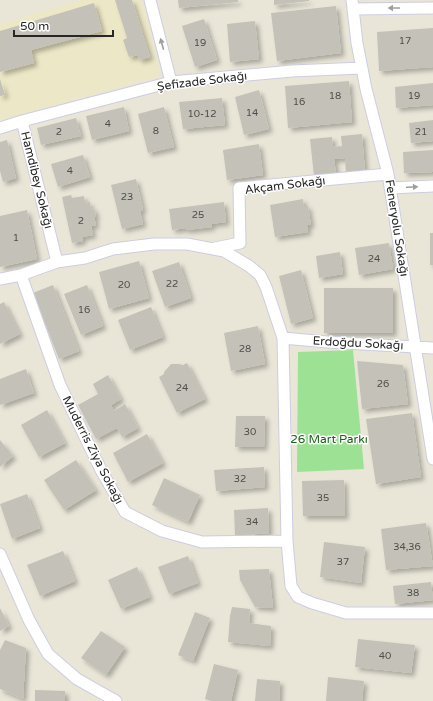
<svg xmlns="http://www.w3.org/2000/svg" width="433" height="701" viewBox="0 0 433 701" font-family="'Varela Round',sans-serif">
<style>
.education{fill:#ece7c6}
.green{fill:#9de194}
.building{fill:#c4c2b8;filter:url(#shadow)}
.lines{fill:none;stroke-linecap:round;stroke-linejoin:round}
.street-casing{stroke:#cdcde0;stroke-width:13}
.street{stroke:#fff;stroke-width:11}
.oneway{fill:#9e9e9e}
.labels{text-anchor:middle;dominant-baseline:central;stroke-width:3;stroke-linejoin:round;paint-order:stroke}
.number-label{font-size:10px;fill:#4e4e4b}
.street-label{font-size:12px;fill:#272727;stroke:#fff}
.park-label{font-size:12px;fill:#19611a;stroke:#fff}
</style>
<defs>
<filter id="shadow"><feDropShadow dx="3.5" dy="3.5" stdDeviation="2" flood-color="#0004"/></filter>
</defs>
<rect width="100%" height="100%" fill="#e9e6d8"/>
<path class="education" d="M81,0h61l19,76 -161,44v-96z"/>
<path class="green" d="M353,350l11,119 -67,3 1,-120z"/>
<path class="building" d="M115,0h17l18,57 -11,3 -1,-5 -9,2 -6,-17 4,-2z
M178,0h60v2l-59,6z
M274,0h35v1l-35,4z
M94,3l8,28 -71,19 3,13 -34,9v-41z
M336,6l5,47 -64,8 -6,-48z
M204,19l13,41 -22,7 -13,-41z
M255,21l4,38 -29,3 -3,-38z
M433,28v39l-54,4 -2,-39z
M0,79l5,16 -5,1z
M349,81l3,41 -64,6 -3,-42z
M433,83v22l-37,3 -1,-21z
M259,90l10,39 -25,6 -9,-38z
M222,98l3,27 -42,4 -4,-27z
M124,107l5,24 -37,9 -6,-24z
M164,107l10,40 -26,6 -10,-39z
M76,118l5,18 -40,9 -4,-17z
M433,120v21l-22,2 -2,-20z
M362,134l3,38 -19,2 -1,-16 -11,1 2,15 -22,2 -4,-37 22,-2 1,10 9,-1 -1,-10z
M7,140l9,38 -13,4 -3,-11v-29z
M259,144l4,31 -36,5 -4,-30z
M433,150v22l-29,1 -1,-21z
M83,155l7,22 -32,10 -7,-23z
M136,179l7,31 -3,1 3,13 -21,5 -11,-44z
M71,195l1,3 12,-2 1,7 5,-1 1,7 3,-1 2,9h-2l2,8 -5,1 2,9 -11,2 1,4 -11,2 -10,-46z
M303,199l1,7h4l3,19h-4l1,7 -33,5 -5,-32z
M224,202l2,20 -15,2 1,3 -26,3v-2l-14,2 -3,-21z
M27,210l10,49 -37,8v-51z
M430,233h3v32h-3z
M389,243l4,26 -34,6 -4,-27z
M340,252l3,22 -24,4 -3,-22z
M139,261l10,37 -40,11 -10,-37z
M179,262l12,36 -26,9 -13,-36z
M301,270l12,48 -22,6 -12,-48z
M53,285l26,66 -20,8 -26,-66z
M87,285l16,41 -22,9 -17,-41z
M324,288h69v45h-69z
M4,302l16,32 -20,10v-40z
M151,307l12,30 -33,13 -12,-30z
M258,326l7,38 -34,7 -7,-38z
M357,361l46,4 5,39 -46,5z
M187,363l18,36 -28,14 -18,-36 5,-3v-2l7,-8h8l4,1z
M26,369l8,24 -34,12v-26z
M108,375l13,24 -10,6 3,6 11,-7 13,24 -16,9 -5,-9 -21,11 -18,-34 20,-11 -5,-10z
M47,410l18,33 -26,14 -18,-32z
M412,413l9,64 -45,7 -10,-65z
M236,416h29l-1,31h-29z
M147,434l16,29 -35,19 -15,-29z
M0,440l13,16 -13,11z
M76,460l20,30 -32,20 -20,-30z
M264,467l1,20 -49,4 -2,-21z
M164,478l36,17 -12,27 -36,-17z
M344,480l1,36h-42l-1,-35z
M27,494l13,34 -28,11 -12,-35z
M268,508l1,25 -34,3 -1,-26z
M426,523l7,43 -47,4 -5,-41z
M324,542l41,5 -4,36 -41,-6z
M63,551l12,30 -35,15 -13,-31z
M188,556l10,27 -29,11 -11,-27z
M137,567l13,30 -29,12 -13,-29z
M269,569l4,39 -18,-1 -15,-27 -1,-10z
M431,582l2,18 -38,4 -2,-18z
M232,607l18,2 -1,14 22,3 -1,20 -42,-4 2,-26z
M0,608l9,18 -9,5z
M195,612l15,6 -17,43 -15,-6z
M101,631l24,16 -19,28 -25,-17z
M358,639l57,6 -4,28 -56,-6z
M5,640l21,8 -3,51 -23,-10v-39z
M214,664l24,6 -7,31h-19l-7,-2z
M328,677l36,4 -2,20h-36z
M257,679l23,2 -1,20h-24z
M35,690l30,1v10h-30z"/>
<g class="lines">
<defs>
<path id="street" d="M150,0l21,82
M352,0l5,43 9,46 22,85 45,285
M353,9l80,-1
M22,121l149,-39 121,-11 70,-3
M0,128l22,-7 35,141
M390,188l43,-2
M215,248l25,-5 -1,-55 149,-14
M21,275l39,110 41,85 24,42 37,19 40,11 85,-1
M0,279l21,-4 36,-13 28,-4 28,-9 41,-5h33l37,7 25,15 11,9 6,12 17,51 4,203 4,45 7,11 14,6 34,10h87
M283,338l44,4 106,6
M0,554l29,66 19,34 29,25 39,22"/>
</defs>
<use href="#street" class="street-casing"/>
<use href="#street" class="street"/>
</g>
<defs><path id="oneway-solid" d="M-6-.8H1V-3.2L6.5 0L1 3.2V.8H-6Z"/></defs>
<g class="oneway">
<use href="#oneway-solid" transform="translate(394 8) rotate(180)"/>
<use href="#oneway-solid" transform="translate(162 44) rotate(-105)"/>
<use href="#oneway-solid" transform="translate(412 187) rotate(-3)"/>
</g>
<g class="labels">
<g class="number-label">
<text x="405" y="41">17</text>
<text x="200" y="43">19</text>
<text x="335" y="96">18</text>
<text x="414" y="96">19</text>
<text x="299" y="102">16</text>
<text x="252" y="113">14</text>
<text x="202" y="114">10-12</text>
<text x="108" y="124">4</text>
<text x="156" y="131">8</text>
<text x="59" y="132">2</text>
<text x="421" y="132">21</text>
<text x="70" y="171">4</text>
<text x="127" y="197">23</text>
<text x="198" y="215">25</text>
<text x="81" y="221">2</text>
<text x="16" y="238">1</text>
<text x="374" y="259">24</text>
<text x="172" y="284">22</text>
<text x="124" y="285">20</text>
<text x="84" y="310">16</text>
<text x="245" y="349">28</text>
<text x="383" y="384">26</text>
<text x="182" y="388">24</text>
<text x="250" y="432">30</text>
<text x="240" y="479">32</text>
<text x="323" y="498">35</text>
<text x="252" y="522">34</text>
<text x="407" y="547">34,36</text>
<text x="343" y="562">37</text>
<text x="413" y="593">38</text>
<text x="385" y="656">40</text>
</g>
<g class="street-label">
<text transform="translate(202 81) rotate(-7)">Şefizade Sokağı</text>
<text transform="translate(37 180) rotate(76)">Hamdibey Sokağı</text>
<text transform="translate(285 185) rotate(-7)">Akçam Sokağı</text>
<text transform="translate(397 228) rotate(81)">Feneryolu Sokağı</text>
<text transform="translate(358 343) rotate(3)">Erdoğdu Sokağı</text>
<text transform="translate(93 450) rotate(63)">Muderris Ziya Sokağı</text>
</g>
<g class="park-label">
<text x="329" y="439">26 Mart Parkı</text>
</g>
</g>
<path d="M14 30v6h99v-6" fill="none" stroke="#272727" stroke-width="2"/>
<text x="20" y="30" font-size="12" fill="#272727" stroke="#ffffff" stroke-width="3" paint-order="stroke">50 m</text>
</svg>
